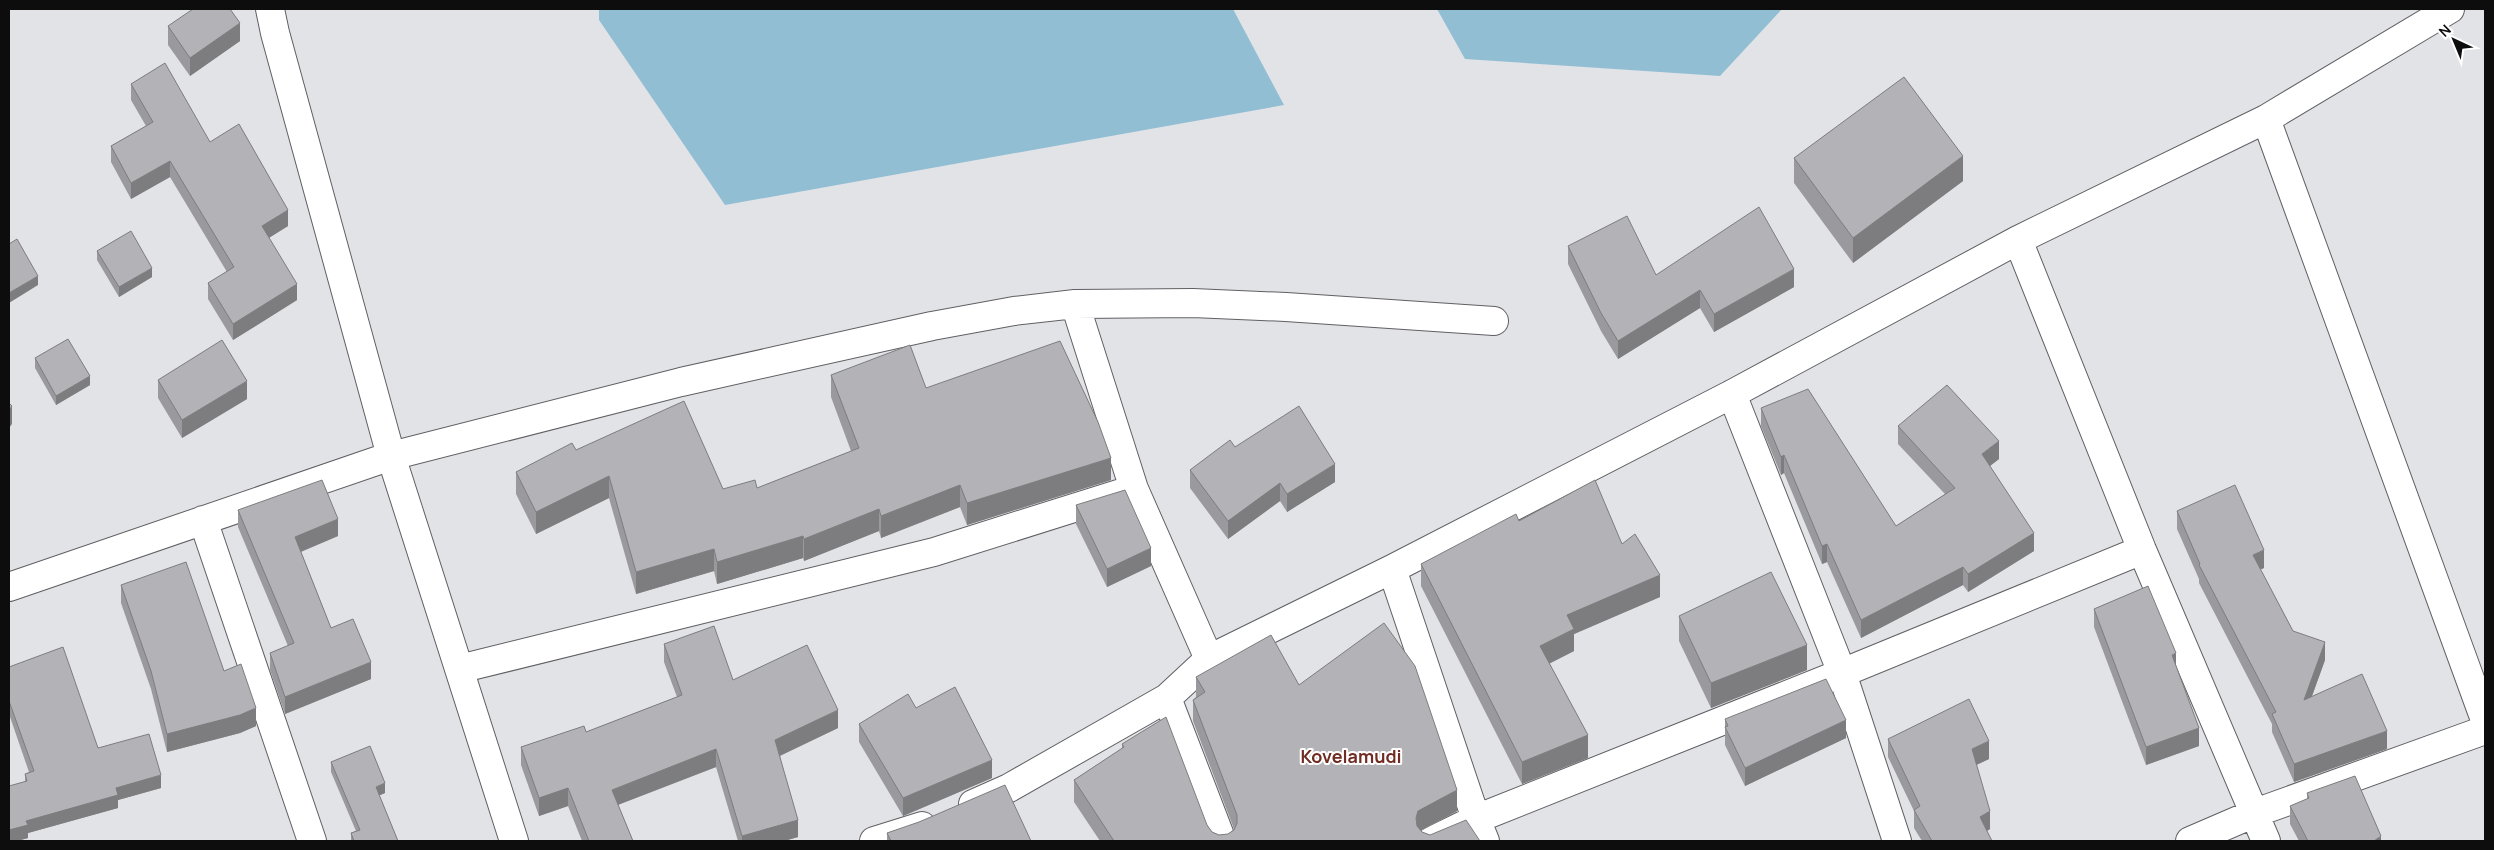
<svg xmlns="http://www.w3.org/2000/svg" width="2494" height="850" viewBox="0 0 2494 850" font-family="Manrope,sans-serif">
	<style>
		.water { fill: #92bed4 }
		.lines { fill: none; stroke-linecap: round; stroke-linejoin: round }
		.street-casing { stroke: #606064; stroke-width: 30 }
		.street { stroke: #fff; stroke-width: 28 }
		.wall { fill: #9a999d }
		.shaded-wall { fill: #7d7d7f }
		.building { fill: #b3b2b6; stroke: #7d7d7f }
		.labels { text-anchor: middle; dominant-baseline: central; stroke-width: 4; stroke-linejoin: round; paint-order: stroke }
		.quarter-label { font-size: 18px; font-weight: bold; fill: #702b22; stroke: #fff }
	</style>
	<rect width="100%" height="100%" fill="#e2e3e7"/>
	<path class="water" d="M 599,9 L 1233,9 L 1284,105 L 725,205 L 599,20 Z
		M 1437,9 L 1782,9 L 1720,76 L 1465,59 Z"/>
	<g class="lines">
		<g class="street-casing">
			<path id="street" d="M 270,9 L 275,33 L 391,456 L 514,841
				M 2266,119 L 2485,720
				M 2018,240 L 2142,550 L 2266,841
				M 1075,304 L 1134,489 L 1209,659
				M 1732,394 L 1842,673 L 1897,841
				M 203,520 L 312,841
				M 1392,569 L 1476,819 L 1485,841
				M 9,587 L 391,456 L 681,382 L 932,326 L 1014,311 L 1075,304 L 1193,303 L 1286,307 L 1494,321
				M 459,669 L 934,552 L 1134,489
				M 1167,698 L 1222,841
				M 973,804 L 1009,788 L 1167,698 L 1209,659 L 1392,569 L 1732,394 L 2018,240 L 2266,119 L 2450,9
				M 874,841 L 922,826
				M 1431,841 L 1476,819 L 1842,673 L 2142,550
				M 2190,841 L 2255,813 L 2485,730"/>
		</g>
		<use href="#street" class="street"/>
	</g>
	<path class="wall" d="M 168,26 L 240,41 L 190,76 L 168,45 Z
		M 131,84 L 210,142 L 288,226 L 269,238 L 297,300 L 233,340 L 208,299 L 208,283 L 227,272 L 170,177 L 131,199 L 111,162 L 111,146 L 146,126 L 131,100 Z
		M 1794,158 L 1963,181 L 1853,263 L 1794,183 Z
		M 1568,246 L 1656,275 L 1794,287 L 1714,332 L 1700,308 L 1618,359 L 1601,331 L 1568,264 Z
		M 97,251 L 152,277 L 119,297 L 97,260 Z
		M 35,358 L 90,385 L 56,405 L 35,368 Z
		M 831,375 L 926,388 L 1111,480 L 967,525 L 960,507 L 881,538 L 879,531 L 804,561 L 803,558 L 717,584 L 714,571 L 636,594 L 609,498 L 536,534 L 516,494 L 516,472 L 576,450 L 723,489 L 757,488 L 851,451 L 831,397 Z
		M 158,380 L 247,399 L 182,438 L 158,398 Z
		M 1761,408 L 1896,526 L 1945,494 L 1898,444 L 1898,426 L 1999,459 L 1990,466 L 2034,551 L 1968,592 L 1963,585 L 1861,638 L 1827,562 L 1822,564 L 1784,473 L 1781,475 L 1761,426 Z
		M 1235,447 L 1335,482 L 1287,512 L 1280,501 L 1228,539 L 1190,488 L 1190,470 Z
		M 1076,505 L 1151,566 L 1107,587 L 1076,524 Z
		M 238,510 L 338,536 L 301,552 L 331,628 L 371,679 L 285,714 L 270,670 L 270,653 L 288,646 L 238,527 Z
		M 2177,511 L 2264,568 L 2260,569 L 2293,631 L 2325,660 L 2312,696 L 2387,749 L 2294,782 L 2272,732 L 2272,724 L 2199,583 L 2199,579 L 2177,529 Z
		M 1519,521 L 1622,544 L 1660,597 L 1574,634 L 1574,651 L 1549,664 L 1588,758 L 1522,784 L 1421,586 L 1421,564 Z
		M 121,585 L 224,671 L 256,726 L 240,733 L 167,752 L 151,689 L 121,603 Z
		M 2094,609 L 2176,666 L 2199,746 L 2146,765 L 2094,627 Z
		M 1679,616 L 1807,670 L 1711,708 L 1679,641 Z
		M 664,644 L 733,680 L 838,728 L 780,756 L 798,837 L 784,841 L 738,841 L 716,767 L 618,805 L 633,841 L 582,841 L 568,806 L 539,816 L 521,765 L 521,747 L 586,732 L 677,697 L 664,662 Z
		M 9,667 L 98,748 L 161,788 L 118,800 L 118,808 L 28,833 L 28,838 L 17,841 L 9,841 L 25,781 L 25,774 L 29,772 L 9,714 Z
		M 1196,677 L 1299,685 L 1457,811 L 1421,831 L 1422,832 L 1430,835 L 1480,841 L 1100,841 L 1074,802 L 1074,780 L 1122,749 L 1122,744 L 1207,825 L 1212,832 L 1219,835 L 1228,834 L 1234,829 L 1193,721 L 1193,700 L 1196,697 Z
		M 916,708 L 992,778 L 903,816 L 859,742 L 859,724 Z
		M 1725,719 L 1846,738 L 1745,786 L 1725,745 Z
		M 1888,739 L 1989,759 L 1976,765 L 1990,829 L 1987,831 L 1992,841 L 1922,841 L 1914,828 L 1914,811 L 1888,757 Z
		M 331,762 L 385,793 L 379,795 L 398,841 L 351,841 L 351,833 L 356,831 L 331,772 Z
		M 2307,793 L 2381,841 L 2299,841 L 2290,824 L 2290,806 L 2307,799 Z
		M 887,833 L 1031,841 L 887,841 Z"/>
	<path class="shaded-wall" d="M 240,23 L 240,41 L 190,76 L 190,58 Z
		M 1963,156 L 1963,181 L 1853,263 L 1853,238 Z
		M 170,161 L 170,177 L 131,199 L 131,183 Z
		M 288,210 L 288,226 L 262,242 L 262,226 Z
		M 152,268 L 152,277 L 119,297 L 119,287 Z
		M 1794,269 L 1794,287 L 1714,332 L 1714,314 Z
		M 38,276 L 38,285 L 9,303 L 9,293 Z
		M 297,284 L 297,300 L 233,340 L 233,324 Z
		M 1700,290 L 1700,308 L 1618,359 L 1618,341 Z
		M 90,376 L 90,385 L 56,405 L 56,396 Z
		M 247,381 L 247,399 L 182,438 L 182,420 Z
		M 12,406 L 12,424 L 9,428 L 9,410 Z
		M 1999,441 L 1999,459 L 1982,472 L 1982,454 Z
		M 1784,455 L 1784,473 L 1781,475 L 1781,457 Z
		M 1111,458 L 1111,480 L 967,525 L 967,503 Z
		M 1335,464 L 1335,482 L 1287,512 L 1287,494 Z
		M 609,476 L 609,498 L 536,534 L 536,512 Z
		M 1280,483 L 1280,501 L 1228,539 L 1228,521 Z
		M 960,485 L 960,507 L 881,538 L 881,516 Z
		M 879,509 L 879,531 L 804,561 L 804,539 Z
		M 338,519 L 338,536 L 295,554 L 295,537 Z
		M 2034,533 L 2034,551 L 1968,592 L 1968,574 Z
		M 803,536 L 803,558 L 717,584 L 717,562 Z
		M 1827,544 L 1827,562 L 1822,564 L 1822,546 Z
		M 1151,548 L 1151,566 L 1107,587 L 1107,569 Z
		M 714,549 L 714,571 L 636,594 L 636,572 Z
		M 2264,550 L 2264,568 L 2253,573 L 2253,555 Z
		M 1963,567 L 1963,585 L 1861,638 L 1861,620 Z
		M 1660,575 L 1660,597 L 1574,634 L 1574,651 L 1540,668 L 1540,646 L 1567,615 Z
		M 2325,642 L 2325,660 L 2304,718 L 2304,700 Z
		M 1807,645 L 1807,670 L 1711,708 L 1711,683 Z
		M 2176,653 L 2176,671 L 2172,655 Z
		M 371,662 L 371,679 L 285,714 L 285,697 Z
		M 256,708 L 256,726 L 240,733 L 167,752 L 167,734 Z
		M 838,710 L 838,728 L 775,758 L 775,740 Z
		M 1846,720 L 1846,738 L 1745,786 L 1745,768 Z
		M 2199,728 L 2199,746 L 2146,765 L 2146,747 Z
		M 2387,731 L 2387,749 L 2294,782 L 2294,764 Z
		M 1588,735 L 1588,758 L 1522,784 L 1522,762 Z
		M 1989,741 L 1989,759 L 1972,767 L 1972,749 Z
		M 716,749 L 716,767 L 612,807 L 612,790 Z
		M 992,760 L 992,778 L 903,816 L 903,798 Z
		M 161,775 L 161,788 L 118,800 L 118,808 L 28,833 L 28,838 L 17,841 L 9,841 L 9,830 L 26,821 L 116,788 Z
		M 385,783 L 385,793 L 376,797 L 376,787 Z
		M 568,788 L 568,806 L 539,816 L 539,798 Z
		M 1457,790 L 1457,811 L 1418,832 L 1416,818 L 1418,811 Z
		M 1990,811 L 1990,829 L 1980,835 L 1980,817 Z
		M 798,820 L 798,837 L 784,841 L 742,841 L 742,836 Z
		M 2381,836 L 2381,841 L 2374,841 Z"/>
	<path class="building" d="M 193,9 L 230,9 L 240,23 L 190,58 L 168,26 Z
		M 165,63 L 210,142 L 239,124 L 288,210 L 262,226 L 297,284 L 233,324 L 208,283 L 234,267 L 170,161 L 131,183 L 111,146 L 153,122 L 131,84 Z
		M 1904,77 L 1963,156 L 1853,238 L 1794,158 Z
		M 1759,207 L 1794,269 L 1714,314 L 1700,290 L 1618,341 L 1601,313 L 1568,246 L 1627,216 L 1656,275 Z
		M 131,231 L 152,268 L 119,287 L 97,251 Z
		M 17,239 L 38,276 L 9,293 L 9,244 Z
		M 68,339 L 90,376 L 56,396 L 35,358 Z
		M 222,340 L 247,381 L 182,420 L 158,380 Z
		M 1060,341 L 1098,422 L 1111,458 L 967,503 L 960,485 L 881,516 L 879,509 L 804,539 L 803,536 L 717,562 L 714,549 L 636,572 L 609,476 L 536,512 L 516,472 L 572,443 L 576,450 L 684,401 L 723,489 L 755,480 L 757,488 L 859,448 L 831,375 L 910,345 L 926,388 Z
		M 1947,385 L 1999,441 L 1982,454 L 2034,533 L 1968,574 L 1963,567 L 1861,620 L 1827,544 L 1822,546 L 1784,455 L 1781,457 L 1761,408 L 1808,389 L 1896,526 L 1955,488 L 1898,426 Z
		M 9,403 L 12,406 L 9,410 Z
		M 1299,406 L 1335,464 L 1287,494 L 1280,483 L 1228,521 L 1190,470 L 1230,440 L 1235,447 Z
		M 322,480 L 338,519 L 295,537 L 331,628 L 353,619 L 371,662 L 285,697 L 270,653 L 294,643 L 238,510 Z
		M 1595,480 L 1622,544 L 1635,534 L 1660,575 L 1567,615 L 1574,629 L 1540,646 L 1588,735 L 1522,762 L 1421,564 L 1516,514 L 1519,521 Z
		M 2235,485 L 2264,550 L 2253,555 L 2293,631 L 2325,642 L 2304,700 L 2362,674 L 2387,731 L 2294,764 L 2272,714 L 2276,712 L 2199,565 L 2200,564 L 2177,511 Z
		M 1125,490 L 1151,548 L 1107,569 L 1076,505 Z
		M 186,562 L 224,671 L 241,664 L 256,708 L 240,715 L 167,734 L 151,671 L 121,585 Z
		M 1771,572 L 1807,645 L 1711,683 L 1679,616 Z
		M 2148,586 L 2176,653 L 2172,655 L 2199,728 L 2146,747 L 2094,609 Z
		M 1384,623 L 1415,666 L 1457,790 L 1418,811 L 1416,818 L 1417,826 L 1422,832 L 1430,835 L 1466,820 L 1480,841 L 1114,841 L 1074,780 L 1124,747 L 1122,744 L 1166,717 L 1207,825 L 1212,832 L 1219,835 L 1228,834 L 1234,830 L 1237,823 L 1237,815 L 1193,700 L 1205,692 L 1196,677 L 1271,635 L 1299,685 Z
		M 714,626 L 733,680 L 807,645 L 838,710 L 775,740 L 798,820 L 742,836 L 716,749 L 612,790 L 633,841 L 589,841 L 568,788 L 539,798 L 521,747 L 584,726 L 586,732 L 682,695 L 664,644 Z
		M 63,647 L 98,748 L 149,734 L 161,775 L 116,788 L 118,795 L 26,821 L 28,825 L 9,830 L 9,786 L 27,781 L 25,774 L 34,771 L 9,701 L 9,667 Z
		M 1826,679 L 1846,720 L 1745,768 L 1725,727 L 1728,726 L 1725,719 Z
		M 955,687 L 992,760 L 903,798 L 859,724 L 908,694 L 916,708 Z
		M 1969,699 L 1989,741 L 1972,749 L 1990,811 L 1980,817 L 1992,841 L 1932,841 L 1914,810 L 1920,806 L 1888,739 Z
		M 370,746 L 385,783 L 376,787 L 398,841 L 354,841 L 351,833 L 360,830 L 331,762 Z
		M 2355,776 L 2381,836 L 2374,841 L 2308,841 L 2290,806 L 2309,798 L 2307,793 Z
		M 1005,785 L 1031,841 L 891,841 L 887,833 L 919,822 Z"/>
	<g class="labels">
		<g class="quarter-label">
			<text x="1351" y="756">Kovelamudi</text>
		</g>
	</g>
	<rect width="2494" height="850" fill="none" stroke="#0d0d0e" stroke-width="20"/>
	<g transform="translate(2454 40) rotate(316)" stroke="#ffffff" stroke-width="4" paint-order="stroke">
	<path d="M0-4L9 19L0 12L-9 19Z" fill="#0d0d0e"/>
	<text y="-8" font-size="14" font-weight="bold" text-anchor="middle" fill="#0d0d0e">N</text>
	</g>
</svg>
